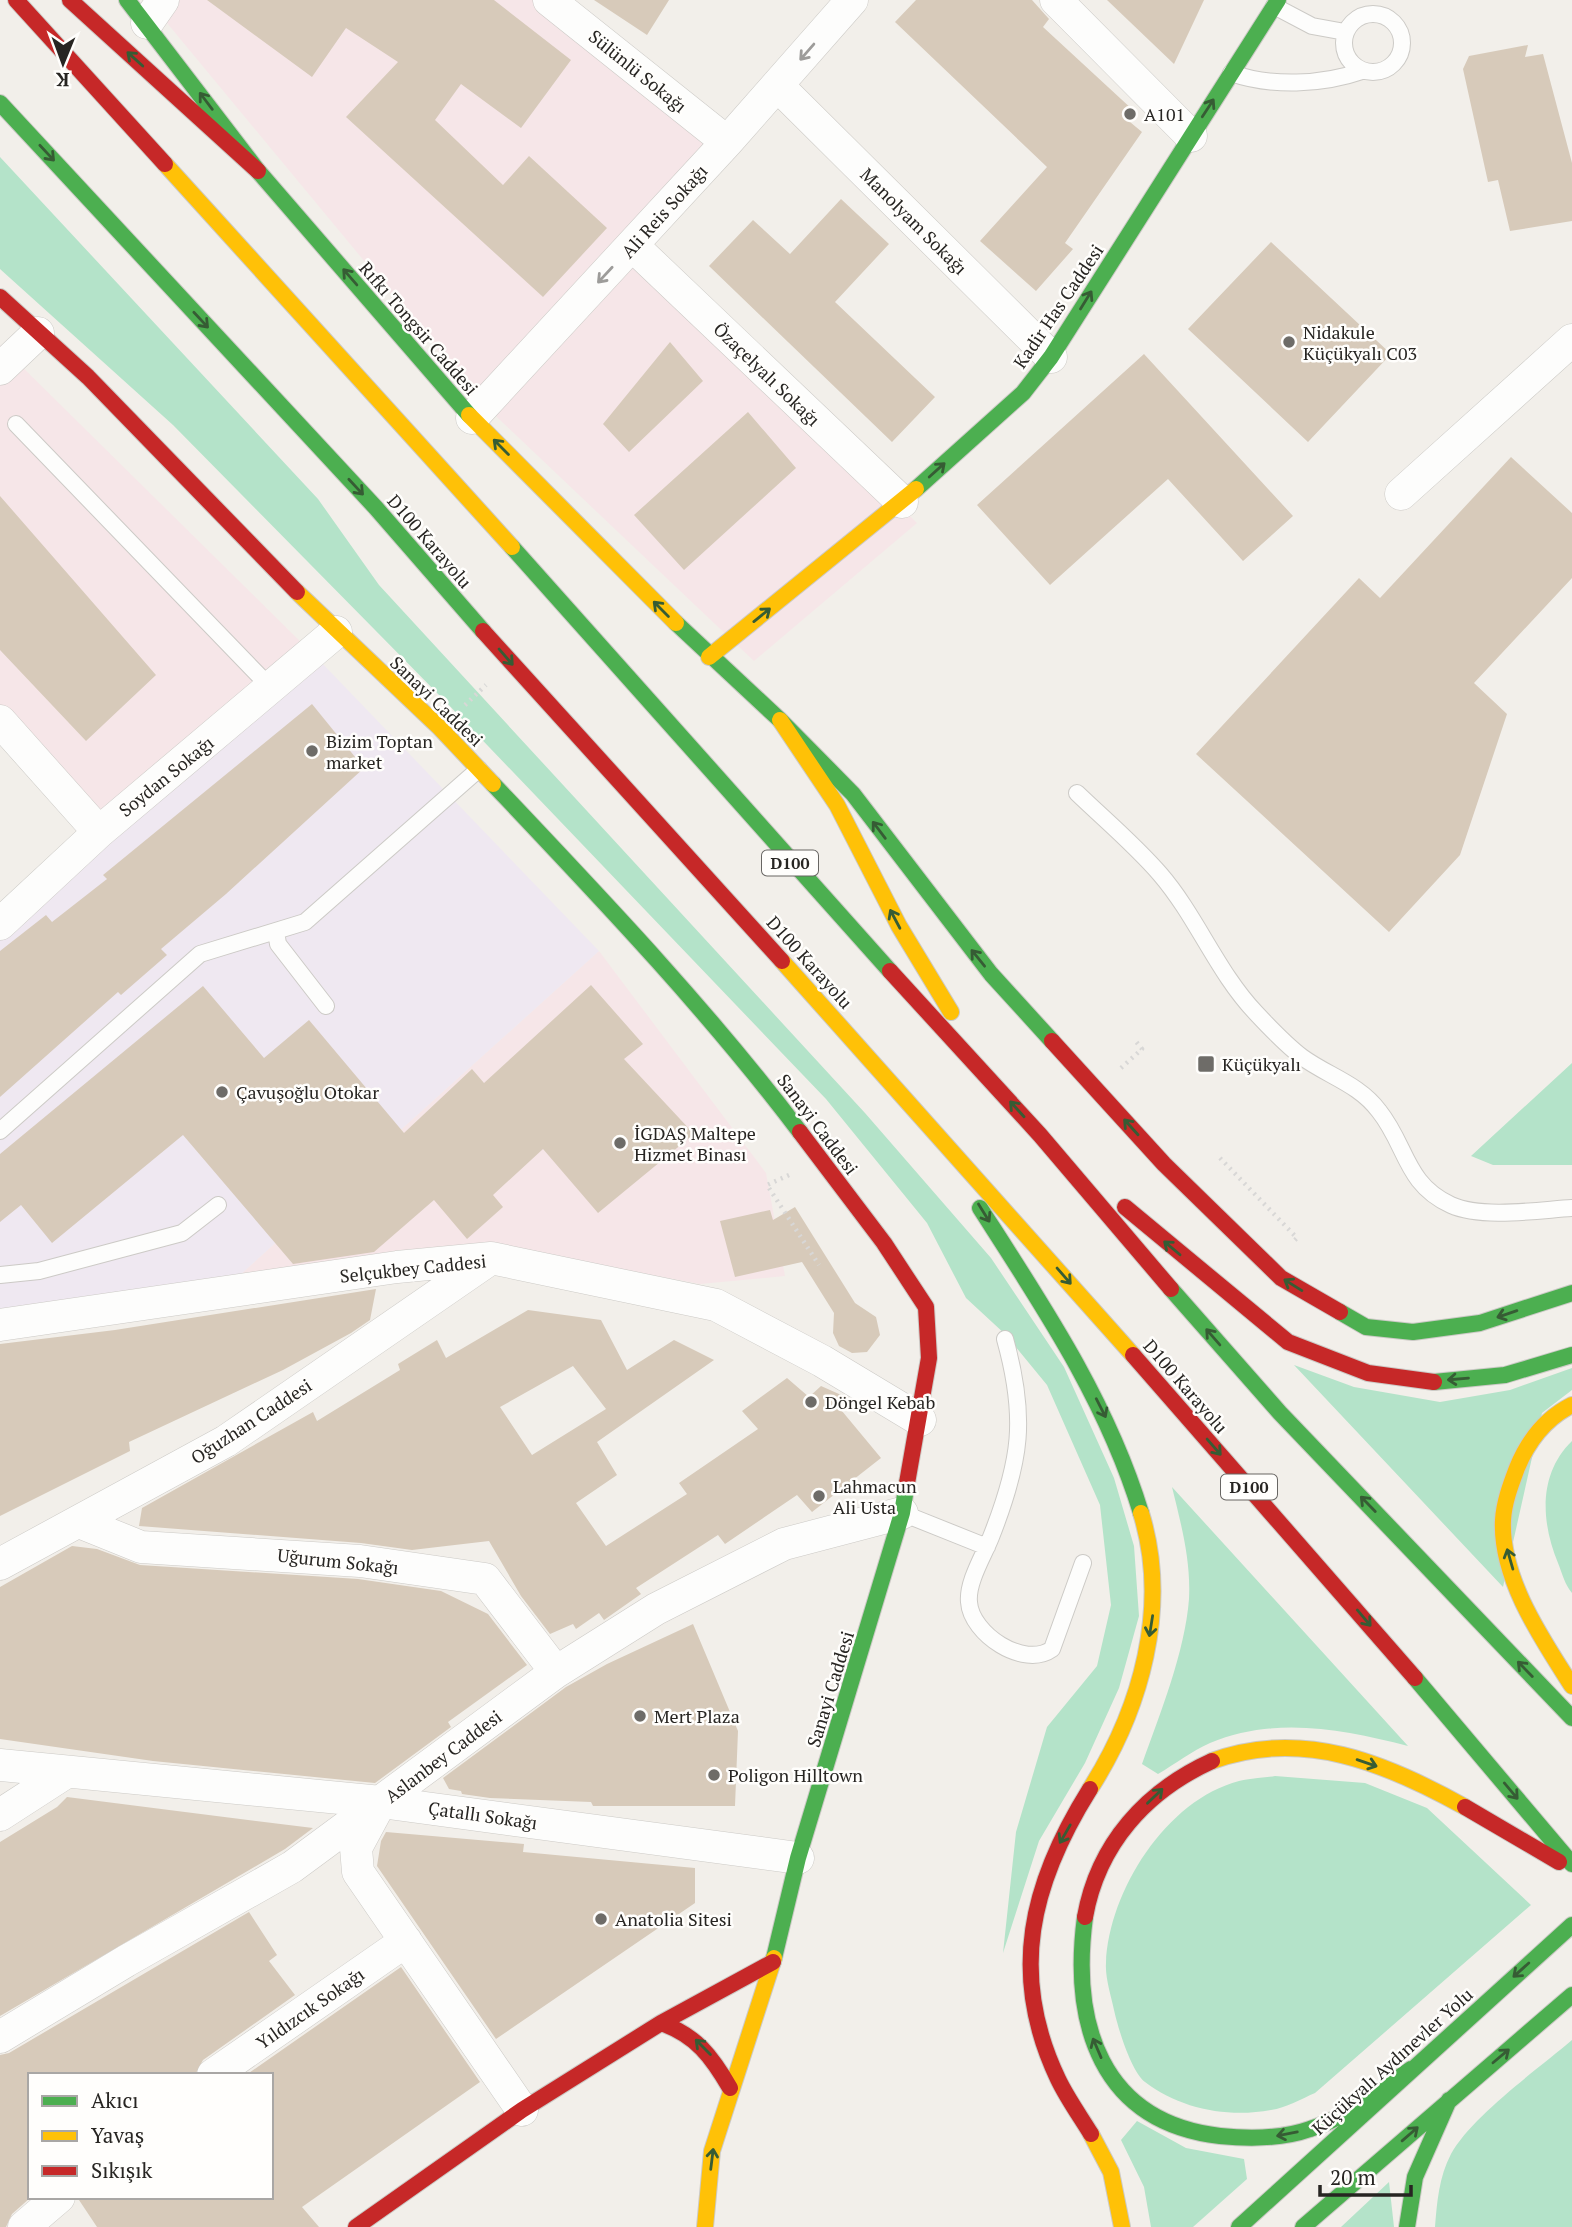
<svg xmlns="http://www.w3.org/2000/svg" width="1572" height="2227" viewBox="0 0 1572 2227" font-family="'PT Serif',serif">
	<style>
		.commercial { fill: #f6e6e8 }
		.industrial { fill: #efe8f1 }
		.green { fill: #b4e3c9 }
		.building { fill: #d7caba; fill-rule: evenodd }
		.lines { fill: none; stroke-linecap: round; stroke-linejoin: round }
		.lane-casing { stroke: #cccac6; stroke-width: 18 }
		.street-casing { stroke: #cccac6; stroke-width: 33 }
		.fast-casing { stroke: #cccac6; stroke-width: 18 }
		.slow-casing { stroke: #cccac6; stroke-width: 18 }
		.jam-casing { stroke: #cccac6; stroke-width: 18 }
		.path { stroke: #d8d7d6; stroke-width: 4.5; stroke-dasharray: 2 5; stroke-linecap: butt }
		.lane { stroke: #fdfdfc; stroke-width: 16 }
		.street { stroke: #fdfdfc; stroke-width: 32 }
		.fast { stroke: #4caf50; stroke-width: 16 }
		.slow { stroke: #ffc107; stroke-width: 16 }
		.jam { stroke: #c62828; stroke-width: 16 }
		.oneway { stroke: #9d9c9a }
		.oneway2 { stroke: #365c34 }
		.poi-dot { fill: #6e6c68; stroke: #fffefc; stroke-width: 2.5 }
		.labels { text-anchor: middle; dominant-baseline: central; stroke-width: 5; stroke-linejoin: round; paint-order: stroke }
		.shield { fill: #fffefc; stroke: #686663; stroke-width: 2 }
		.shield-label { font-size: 16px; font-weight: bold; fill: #272522 }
		.street-label { font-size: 18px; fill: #272522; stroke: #fffefc }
		.poi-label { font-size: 18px; fill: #272522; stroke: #fffefc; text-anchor: start }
	</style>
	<rect width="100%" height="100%" fill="#f2efea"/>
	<path class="commercial" d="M 148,0 L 550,0 L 720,145 L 632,239 L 917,523 L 754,661 L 481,402 Z
		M 0,345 L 319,660 L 98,847 L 0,739 Z
		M 599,951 L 766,1173 L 785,1276 L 700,1284 L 482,1243 L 240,1275 Z"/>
	<path class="industrial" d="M 319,660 L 599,951 L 240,1275 L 0,1311 L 0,940 L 98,847 Z"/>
	<path class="green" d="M 0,157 L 318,499 L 379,585 L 865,1113 L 991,1258 L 1064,1367 L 1114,1478 L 1134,1546 L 1139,1616 L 1119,1688 L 1085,1763 L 1039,1841 L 1003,1953 L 1016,1832 L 1047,1727 L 1097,1666 L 1111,1605 L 1100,1505 L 1047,1385 L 1006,1335 L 966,1298 L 927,1223 L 826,1099 L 444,700 L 173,425 L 0,269 Z
		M 1572,1063 L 1572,1165 L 1493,1165 L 1471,1156 Z
		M 1294,1365 L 1354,1387 L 1440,1402 L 1510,1390 L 1572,1368 L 1572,1390 L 1542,1413 L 1503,1587 Z
		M 1572,1441 L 1572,1593 C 1565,1585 1562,1573 1558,1563 C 1541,1522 1538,1474 1572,1441 Z
		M 1172,1487 L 1408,1746 C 1342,1729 1275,1716 1210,1743 C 1192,1751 1175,1764 1158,1774 L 1142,1764 C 1160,1714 1185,1652 1189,1599 C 1191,1560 1181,1524 1172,1487 Z
		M 1275,1776 L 1365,1783 L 1427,1808 L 1531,1905 L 1315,2093 C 1301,2099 1286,2108 1271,2110 C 1228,2118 1180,2109 1145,2082 C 1131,2071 1118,2028 1114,2010 C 1111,1995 1105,1978 1106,1963 C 1109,1891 1166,1800 1239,1781 C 1250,1778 1264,1778 1275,1776 Z
		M 1572,2040 L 1572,2227 L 1435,2227 C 1437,2202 1439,2177 1451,2154 C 1472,2116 1538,2069 1572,2040 Z
		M 1137,2121 L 1186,2148 L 1244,2159 L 1247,2179 L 1193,2227 L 1151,2227 L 1144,2187 L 1121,2140 Z
		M 1389,2182 L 1394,2227 L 1341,2227 Z"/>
	<path class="building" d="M 207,0 L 494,0 L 571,60 L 521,128 L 461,84 L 435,120 L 503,185 L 529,156 L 607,228 L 543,297 L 346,117 L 398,62 L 346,28 L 312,77 Z
		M 594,0 L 669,0 L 647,35 Z
		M 916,0 L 1032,0 L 1049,19 L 1043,27 L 1134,111 L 1130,122 L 1142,132 L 1065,243 L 1073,249 L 1036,291 L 980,241 L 1047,167 L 895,22 Z
		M 1107,0 L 1204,0 L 1174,64 Z
		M 1528,45 L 1525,57 L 1543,54 L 1572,163 L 1572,221 L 1510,231 L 1498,180 L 1488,182 L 1463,69 L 1469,56 Z
		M 841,199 L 889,244 L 835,302 L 935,397 L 892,442 L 709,266 L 753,220 L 790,254 Z
		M 1271,242 L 1391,354 L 1308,442 L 1188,329 Z
		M 670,342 L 703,381 L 629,452 L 603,424 Z
		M 1144,354 L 1293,516 L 1243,561 L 1168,479 L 1050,585 L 977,505 Z
		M 748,412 L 796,468 L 684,570 L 634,515 Z
		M 1511,457 L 1572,513 L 1572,578 L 1474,683 L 1507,714 L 1460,855 L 1389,932 L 1196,754 L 1359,578 L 1380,598 Z
		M 0,496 L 156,675 L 86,741 L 0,650 Z
		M 312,704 L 364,768 L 226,894 L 161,949 L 167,955 L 121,995 L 118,992 L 0,1097 L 0,951 L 46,915 L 52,922 L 107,879 L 103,875 Z
		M 591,985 L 643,1044 L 624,1059 L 694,1134 L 598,1213 L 543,1149 L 493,1195 L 503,1207 L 467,1239 L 434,1200 L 374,1252 L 293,1264 L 183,1135 L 52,1243 L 21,1205 L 0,1222 L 0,1154 L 203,986 L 264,1058 L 309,1020 L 404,1133 L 472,1069 L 484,1083 Z
		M 795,1207 L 855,1303 L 876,1317 L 880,1335 L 867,1352 L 852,1353 L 839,1346 L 833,1333 L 834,1313 L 802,1262 L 735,1277 L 720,1221 L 770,1210 L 773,1220 Z
		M 376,1289 L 370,1320 L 351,1333 L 283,1370 L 129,1442 L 130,1451 L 0,1516 L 0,1344 L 115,1330 Z
		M 528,1310 L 601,1320 L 627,1370 L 674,1340 L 714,1360 L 597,1442 L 617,1475 L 576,1503 L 606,1546 L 687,1494 L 679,1483 L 758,1429 L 742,1411 L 787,1378 L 809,1397 L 821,1386 L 848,1398 L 837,1405 L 881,1458 L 812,1512 L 797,1495 L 725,1544 L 718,1535 L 636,1588 L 641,1594 L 604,1620 L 599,1613 L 576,1629 L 573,1624 L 550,1634 L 521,1596 L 489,1541 L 412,1550 L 361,1543 L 139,1526 L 142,1508 L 313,1412 L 317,1421 L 400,1370 L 398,1364 L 437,1340 L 446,1358 ZM 573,1366 L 606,1409 L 532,1455 L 500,1407 Z
		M 72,1546 L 97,1549 L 140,1565 L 358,1579 L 441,1591 L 488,1614 L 527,1665 L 448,1722 L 451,1727 L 375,1783 L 153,1761 L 0,1739 L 0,1587 Z
		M 693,1624 L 738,1731 L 735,1806 L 593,1806 L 591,1802 L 490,1798 L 462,1794 L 461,1791 L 449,1789 L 443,1778 L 566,1687 L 607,1664 Z
		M 67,1797 L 177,1811 L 313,1828 L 285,1849 L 0,2016 L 0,1842 L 57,1807 Z
		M 386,1832 L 524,1844 L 523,1852 L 695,1868 L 695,1903 L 496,2039 L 377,1866 L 381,1841 Z
		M 249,1912 L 277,1955 L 269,1961 L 295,1995 L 203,2060 L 195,2075 L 30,2075 L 30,2198 L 12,2214 L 6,2227 L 0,2227 L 0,2055 L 9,2053 Z
		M 401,1967 L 480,2082 L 302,2207 L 319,2227 L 97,2227 L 77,2197 L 271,2197 L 271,2075 L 246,2075 Z"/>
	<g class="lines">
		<g class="lane-casing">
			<path id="lane" d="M 1274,6 L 1312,26 L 1345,32
				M1344 43a29 29 0 1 1 58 0a29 29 0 1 1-58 0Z
				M 1231,73 C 1271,87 1322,85 1362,71
				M 16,424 L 271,688
				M 1077,793 C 1104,819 1135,845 1160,874 C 1197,917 1217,972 1256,1013 C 1270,1028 1285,1044 1302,1057 C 1328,1076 1359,1084 1379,1111 C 1407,1146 1405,1184 1451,1205 C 1482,1219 1539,1210 1572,1208
				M 276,931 L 278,944 L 326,1006
				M 0,1131 L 200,954 L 305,922 L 479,769
				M 0,1275 L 39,1271 L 182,1233 L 218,1205
				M 1005,1339 C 1027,1418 1021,1461 991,1537 C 984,1555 967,1582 969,1602 C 971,1634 1024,1669 1052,1649 L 1083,1563
				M 902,1513 L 987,1547"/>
		</g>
		<g class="street-casing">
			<path id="street" d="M 549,0 L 727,142
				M 1056,0 L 1191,136
				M 147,23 L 163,0
				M 777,85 L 1051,357
				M 633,246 L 902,502
				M 0,369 L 38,333
				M 472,418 L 727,142 L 852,0
				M 1401,494 L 1572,340
				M 0,721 L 99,832
				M 0,924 L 99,832 L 336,632
				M 0,1325 L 397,1267 L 491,1258 L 716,1305 L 822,1361 L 920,1420
				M 79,1522 L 141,1547 L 360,1561 L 485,1579 L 556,1672
				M 0,1564 L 226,1441 L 490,1259
				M 0,1765 L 381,1802 L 798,1858
				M 377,1809 L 356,1848 L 358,1872 L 522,2110
				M 0,1815 L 65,1773
				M 0,2037 L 126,1961 L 292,1867 L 556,1672 L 656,1609 L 784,1544 L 902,1513
				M 213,2075 L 406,1941
				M 24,2227 L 59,2197"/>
		</g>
		<g class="fast-casing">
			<path id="fast" d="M 127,0 L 258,171 L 469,415
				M 0,103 L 376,508 L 483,631
				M 916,489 L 1023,393 L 1051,357 L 1278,0
				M 512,547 L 890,971
				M 676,623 L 780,720 L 853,794 L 991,974 L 1052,1041
				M 493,784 C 599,896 707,1009 800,1132
				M 980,1208 C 1043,1306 1107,1401 1141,1513
				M 1171,1289 L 1280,1413 L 1572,1718
				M 1340,1312 L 1366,1327 L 1413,1332 L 1480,1323 L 1572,1293
				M 1434,1382 L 1505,1375 L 1572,1355
				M 1415,1678 L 1572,1864
				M 1085,1917 C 1071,2023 1100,2122 1220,2136 C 1250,2139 1282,2139 1310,2129 C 1348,2117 1379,2091 1411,2069
				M 774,1958 L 798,1858 L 902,1513 L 907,1483
				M 1239,2227 L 1572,1925
				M 1303,2227 L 1572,1995
				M 1407,2227 L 1415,2177 L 1449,2100"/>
		</g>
		<g class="slow-casing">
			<path id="slow" d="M 165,164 L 512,547
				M 469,415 L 676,623
				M 297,592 L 440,728 L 493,784
				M 709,657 L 916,489
				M 780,720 L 837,805 L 899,926 L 951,1012
				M 782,961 L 1133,1355
				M 1572,1405 C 1546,1418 1528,1441 1517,1468 C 1511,1484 1504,1502 1503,1520 C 1500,1578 1542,1639 1572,1686
				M 1212,1761 C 1302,1728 1386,1763 1465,1807
				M 1090,1789 C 1141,1709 1170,1607 1141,1513
				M 1091,2134 L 1111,2172 L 1122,2227
				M 705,2227 L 712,2151 L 774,1958"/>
		</g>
		<g class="jam-casing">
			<path id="jam" d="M 16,0 L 165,164
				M 70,0 L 258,171
				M 0,297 L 88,377 L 297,592
				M 483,631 L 782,961
				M 890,971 L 1040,1135 L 1171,1289
				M 1052,1041 L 1164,1164 L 1281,1278 L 1340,1312
				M 800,1132 L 884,1243 L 926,1307 L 929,1358 L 907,1483
				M 1125,1207 L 1288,1342 L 1368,1373 L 1434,1382
				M 1133,1355 L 1415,1678
				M 1090,1789 C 1031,1883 1008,1974 1058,2079 C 1067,2098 1080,2116 1091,2134
				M 1465,1807 L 1559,1862
				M 1085,1917 C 1098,1844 1146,1791 1212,1761
				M 661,2023 C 696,2035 712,2057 730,2088
				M 356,2227 L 522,2110 L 661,2023 L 773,1962"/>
		</g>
		<path class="path" d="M 465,705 L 486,685
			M 1121,1068 L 1142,1049 L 1134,1039
			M 1220,1158 L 1297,1238 L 1292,1243
			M 789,1175 L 767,1185 L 819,1265"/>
		<use href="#lane" class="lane"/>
		<use href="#street" class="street"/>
		<use href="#fast" class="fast"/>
		<use href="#slow" class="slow"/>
		<use href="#jam" class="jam"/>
	</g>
	<defs><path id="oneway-shaft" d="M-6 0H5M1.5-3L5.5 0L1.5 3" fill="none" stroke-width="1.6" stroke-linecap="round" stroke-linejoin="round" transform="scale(1.75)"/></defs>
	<g class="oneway">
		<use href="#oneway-shaft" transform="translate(807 52) rotate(131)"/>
		<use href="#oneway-shaft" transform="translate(605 275) rotate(133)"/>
	</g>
	<g class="oneway2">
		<use href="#oneway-shaft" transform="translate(135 59) rotate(-138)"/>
		<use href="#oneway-shaft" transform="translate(206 101) rotate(-127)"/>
		<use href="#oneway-shaft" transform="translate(1208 108) rotate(-57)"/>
		<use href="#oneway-shaft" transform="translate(47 153) rotate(47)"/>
		<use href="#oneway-shaft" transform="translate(350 277) rotate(-131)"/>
		<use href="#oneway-shaft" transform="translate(1086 300) rotate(-58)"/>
		<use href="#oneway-shaft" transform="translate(201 320) rotate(47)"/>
		<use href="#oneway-shaft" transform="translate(501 447) rotate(-135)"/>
		<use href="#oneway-shaft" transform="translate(937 470) rotate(-42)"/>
		<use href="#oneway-shaft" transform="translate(356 487) rotate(47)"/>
		<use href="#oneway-shaft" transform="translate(661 609) rotate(-135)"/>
		<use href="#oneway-shaft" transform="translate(762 615) rotate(-39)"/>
		<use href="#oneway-shaft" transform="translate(506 657) rotate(49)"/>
		<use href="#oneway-shaft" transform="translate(879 830) rotate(-127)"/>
		<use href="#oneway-shaft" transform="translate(895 919) rotate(-118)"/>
		<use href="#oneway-shaft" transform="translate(978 958) rotate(-129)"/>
		<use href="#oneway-shaft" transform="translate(1017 1109) rotate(-132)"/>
		<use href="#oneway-shaft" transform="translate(1131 1127) rotate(-132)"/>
		<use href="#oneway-shaft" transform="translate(984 1213) rotate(58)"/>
		<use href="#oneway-shaft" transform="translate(1172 1248) rotate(-140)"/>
		<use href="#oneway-shaft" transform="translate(1064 1276) rotate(49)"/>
		<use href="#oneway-shaft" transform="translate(1293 1285) rotate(-148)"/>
		<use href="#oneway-shaft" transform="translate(1507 1314) rotate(161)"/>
		<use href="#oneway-shaft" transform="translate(1213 1337) rotate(-131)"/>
		<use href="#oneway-shaft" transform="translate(1458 1379) rotate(175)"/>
		<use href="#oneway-shaft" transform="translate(1101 1408) rotate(63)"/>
		<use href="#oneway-shaft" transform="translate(1214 1447) rotate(49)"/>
		<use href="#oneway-shaft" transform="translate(1368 1504) rotate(-134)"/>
		<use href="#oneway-shaft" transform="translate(1510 1559) rotate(-106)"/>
		<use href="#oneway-shaft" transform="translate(1364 1618) rotate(50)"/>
		<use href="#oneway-shaft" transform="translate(1151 1626) rotate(99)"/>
		<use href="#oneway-shaft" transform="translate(1525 1669) rotate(-134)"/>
		<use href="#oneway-shaft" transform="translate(1367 1763) rotate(19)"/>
		<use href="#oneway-shaft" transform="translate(1511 1791) rotate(50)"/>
		<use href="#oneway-shaft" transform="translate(1155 1796) rotate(-44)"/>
		<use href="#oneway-shaft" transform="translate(1065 1834) rotate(120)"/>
		<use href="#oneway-shaft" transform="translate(1521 1970) rotate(138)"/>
		<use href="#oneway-shaft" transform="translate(703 2047) rotate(-135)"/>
		<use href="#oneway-shaft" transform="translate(1097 2048) rotate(-113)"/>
		<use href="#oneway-shaft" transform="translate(1501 2056) rotate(-40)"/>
		<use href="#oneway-shaft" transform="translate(1287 2134) rotate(169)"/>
		<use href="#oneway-shaft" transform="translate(1410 2134) rotate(-41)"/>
		<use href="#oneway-shaft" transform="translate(712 2159) rotate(-83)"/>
	</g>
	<g class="poi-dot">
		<circle cx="1130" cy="114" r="7"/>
		<circle cx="1289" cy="342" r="7"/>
		<circle cx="312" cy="751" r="7"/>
		<rect x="1197" y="1055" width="18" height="18" rx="3.5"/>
		<circle cx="222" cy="1092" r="7"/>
		<circle cx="620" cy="1143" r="7"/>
		<circle cx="811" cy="1402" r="7"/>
		<circle cx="819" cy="1496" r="7"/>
		<circle cx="640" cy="1716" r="7"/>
		<circle cx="714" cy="1775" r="7"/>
		<circle cx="601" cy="1919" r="7"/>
	</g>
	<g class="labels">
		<g class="shield">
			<rect x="762" y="850.5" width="56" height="25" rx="5"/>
			<rect x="1221" y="1474.5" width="56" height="25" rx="5"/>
		</g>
		<g class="shield-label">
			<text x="790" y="863">D100</text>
			<text x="1249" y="1487">D100</text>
		</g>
		<g class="street-label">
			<text transform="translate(638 71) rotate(39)">Sülünlü Sokağı</text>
			<text transform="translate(664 211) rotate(-48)">Ali Reis Sokağı</text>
			<text transform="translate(914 221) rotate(45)">Manolyam Sokağı</text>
			<text transform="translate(1058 306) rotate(-56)">Kadir Has Caddesi</text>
			<text transform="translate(419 328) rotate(49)">Rıfkı Tongsir Caddesi</text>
			<text transform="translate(767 374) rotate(44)">Özaçelyalı Sokağı</text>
			<text transform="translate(430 541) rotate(49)">D100 Karayolu</text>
			<text transform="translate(437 701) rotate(44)">Sanayi Caddesi</text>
			<text transform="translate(166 776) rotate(-39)">Soydan Sokağı</text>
			<text transform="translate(810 962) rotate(48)">D100 Karayolu</text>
			<text transform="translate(818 1124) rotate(53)">Sanayi Caddesi</text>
			<text transform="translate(413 1268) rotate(-6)">Selçukbey Caddesi</text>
			<text transform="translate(1186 1386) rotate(49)">D100 Karayolu</text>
			<text transform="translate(251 1421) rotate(-33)">Oğuzhan Caddesi</text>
			<text transform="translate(338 1561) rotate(6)">Uğurum Sokağı</text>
			<text transform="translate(830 1689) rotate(-73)">Sanayi Caddesi</text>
			<text transform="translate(443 1756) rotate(-37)">Aslanbey Caddesi</text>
			<text transform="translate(483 1815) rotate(8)">Çatallı Sokağı</text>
			<text transform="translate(310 2008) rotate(-35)">Yıldızcık Sokağı</text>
			<text transform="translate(1392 2061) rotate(-42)">Küçükyalı Aydınevler Yolu</text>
		</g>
		<g class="poi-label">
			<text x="1144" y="114">A101</text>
			<text x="1303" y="332">Nidakule<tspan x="1303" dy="21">Küçükyalı C03</tspan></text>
			<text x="326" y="741">Bizim Toptan<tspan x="326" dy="21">market</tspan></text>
			<text x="1222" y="1064">Küçükyalı</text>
			<text x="236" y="1092">Çavuşoğlu Otokar</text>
			<text x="634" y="1133">İGDAŞ Maltepe<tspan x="634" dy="21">Hizmet Binası</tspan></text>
			<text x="825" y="1402">Döngel Kebab</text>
			<text x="833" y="1486">Lahmacun<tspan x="833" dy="21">Ali Usta</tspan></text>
			<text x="654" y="1716">Mert Plaza</text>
			<text x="728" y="1775">Poligon Hilltown</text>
			<text x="615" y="1919">Anatolia Sitesi</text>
		</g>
	</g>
	<rect x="28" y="2073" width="245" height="126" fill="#fffefc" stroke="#a9a7a5" stroke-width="2"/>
	<rect x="42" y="2096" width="35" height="10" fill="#4caf50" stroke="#a9a7a5" stroke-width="2"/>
	<text x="91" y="2108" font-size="21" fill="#272522">Akıcı</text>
	<rect x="42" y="2131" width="35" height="10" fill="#ffc107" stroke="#a9a7a5" stroke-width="2"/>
	<text x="91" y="2143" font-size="21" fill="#272522">Yavaş</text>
	<rect x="42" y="2166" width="35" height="10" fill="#c62828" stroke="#a9a7a5" stroke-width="2"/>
	<text x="91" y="2178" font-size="21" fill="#272522">Sıkışık</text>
	<g transform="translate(63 63) rotate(181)" stroke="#fffefc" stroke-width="5" paint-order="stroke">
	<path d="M0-5L12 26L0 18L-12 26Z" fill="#272522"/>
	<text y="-10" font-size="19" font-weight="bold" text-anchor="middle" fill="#272522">K</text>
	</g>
	<path d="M1320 2185v10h91v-10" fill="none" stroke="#272522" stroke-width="3.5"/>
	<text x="1330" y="2185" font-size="21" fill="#272522" stroke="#fffefc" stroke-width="5" paint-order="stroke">20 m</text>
</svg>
